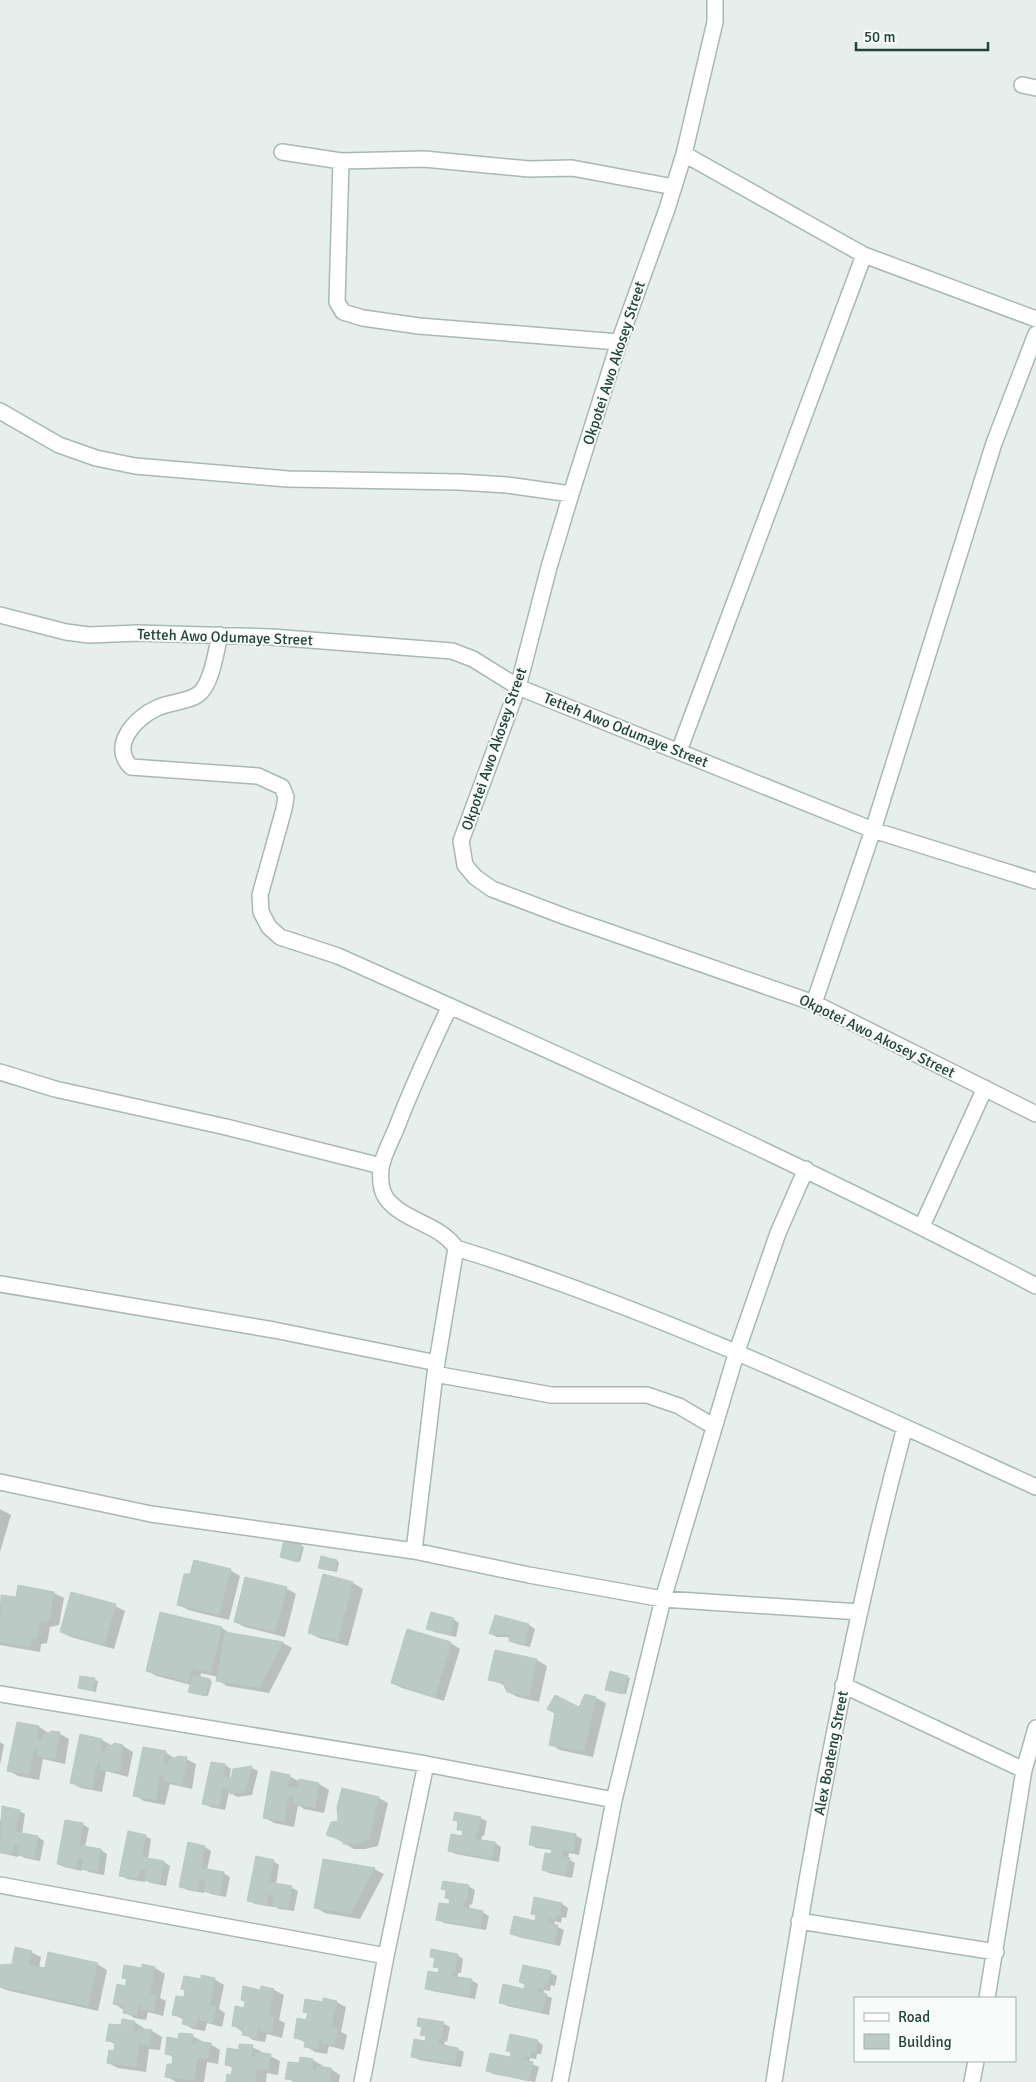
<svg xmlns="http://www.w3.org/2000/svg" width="1036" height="2082" viewBox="0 0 1036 2082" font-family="Signika,sans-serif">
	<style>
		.shadow { fill: #0003 }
		.building { fill: #bbcac4; stroke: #b8c9c2 }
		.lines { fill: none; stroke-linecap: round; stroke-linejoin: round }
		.street-casing { stroke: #a8b8b2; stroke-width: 18 }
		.street { stroke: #fff; stroke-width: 15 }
		.labels { text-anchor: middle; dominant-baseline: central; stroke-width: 4; stroke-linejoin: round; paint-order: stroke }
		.street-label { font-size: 15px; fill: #24423a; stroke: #f7fbf9 }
	</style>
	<rect width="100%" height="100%" fill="#e6efeb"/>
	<path class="shadow" d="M 0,1509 L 11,1515 L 0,1552 Z
		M 301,1546 L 304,1547 L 300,1562 L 281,1557 Z
		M 337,1561 L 339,1562 L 337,1572 L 322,1569 Z
		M 230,1570 L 240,1576 L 229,1620 L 188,1610 L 178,1604 Z
		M 324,1576 L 353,1583 L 363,1589 L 348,1646 L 319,1638 L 310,1633 Z
		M 286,1588 L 296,1594 L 285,1637 L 245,1627 L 235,1622 Z
		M 54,1593 L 64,1598 L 59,1625 L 50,1627 L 47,1643 L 41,1644 L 40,1652 L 0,1645 L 0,1602 Z
		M 115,1606 L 125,1611 L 114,1649 L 71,1637 L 61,1632 Z
		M 161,1613 L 222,1628 L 231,1634 L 283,1643 L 292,1648 L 269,1693 L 227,1686 L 218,1680 L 218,1677 L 201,1673 L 200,1678 L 212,1681 L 208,1696 L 192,1692 L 191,1685 L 157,1676 L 147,1671 Z
		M 496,1616 L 529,1625 L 535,1629 L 530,1647 L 517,1644 L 510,1640 L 510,1637 L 497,1637 L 491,1634 Z
		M 453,1619 L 459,1623 L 456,1637 L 434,1632 L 428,1628 Z
		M 451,1643 L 460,1649 L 444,1701 L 402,1688 L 392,1683 Z
		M 496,1652 L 537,1660 L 547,1666 L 539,1702 L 518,1697 L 508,1692 L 506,1686 L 490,1679 Z
		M 81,1677 L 98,1681 L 96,1692 L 80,1688 Z
		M 627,1677 L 630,1678 L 626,1694 L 609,1690 Z
		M 586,1696 L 596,1698 L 606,1703 L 593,1757 L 560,1750 L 550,1744 L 579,1709 Z
		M 18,1723 L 39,1727 L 50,1734 L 52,1732 L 60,1734 L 69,1739 L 65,1764 L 43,1759 L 39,1780 L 18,1776 L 8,1770 Z
		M 81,1736 L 102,1740 L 113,1746 L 115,1745 L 123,1746 L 133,1752 L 128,1777 L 106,1771 L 102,1792 L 81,1788 L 71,1783 Z
		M 0,1742 L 4,1745 L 0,1765 Z
		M 165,1752 L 176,1759 L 186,1759 L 196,1764 L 192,1789 L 170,1784 L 165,1805 L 144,1801 L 135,1795 Z
		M 212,1763 L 225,1765 L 231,1769 L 229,1779 L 232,1779 L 234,1770 L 252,1768 L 258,1771 L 252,1795 L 237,1797 L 229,1792 L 225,1810 L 210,1807 L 204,1803 Z
		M 289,1776 L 300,1782 L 319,1784 L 329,1790 L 324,1813 L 304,1809 L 298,1805 L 294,1827 L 274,1823 L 264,1817 Z
		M 379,1798 L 388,1803 L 378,1846 L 365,1849 L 354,1849 L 328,1834 L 339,1823 Z
		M 3,1808 L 19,1811 L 25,1814 L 22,1834 L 38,1837 L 44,1841 L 40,1861 L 25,1858 L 19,1855 L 18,1857 L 0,1853 L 0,1822 Z
		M 480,1818 L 487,1821 L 484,1836 L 482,1836 L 481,1841 L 495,1843 L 501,1847 L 499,1862 L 456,1854 L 449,1851 L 463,1837 L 464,1832 L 458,1829 L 459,1822 L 455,1820 Z
		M 82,1824 L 89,1828 L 85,1847 L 101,1850 L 107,1854 L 104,1875 L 89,1872 L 82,1868 L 82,1871 L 64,1867 L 58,1864 Z
		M 575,1835 L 582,1839 L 579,1855 L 569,1853 L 568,1859 L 575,1863 L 572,1878 L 549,1873 L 543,1870 L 553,1850 L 536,1848 L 530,1844 Z
		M 145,1836 L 151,1839 L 148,1859 L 164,1862 L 170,1866 L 166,1886 L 151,1883 L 145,1880 L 145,1882 L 127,1879 L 121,1875 Z
		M 205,1847 L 211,1851 L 207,1870 L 223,1873 L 230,1877 L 226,1897 L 211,1894 L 205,1891 L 204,1893 L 187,1890 L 180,1886 Z
		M 273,1861 L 279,1865 L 276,1884 L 292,1888 L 298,1891 L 294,1911 L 279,1909 L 273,1905 L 273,1907 L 255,1904 L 249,1900 Z
		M 374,1869 L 384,1874 L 360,1919 L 325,1913 L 315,1907 Z
		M 468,1886 L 475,1890 L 472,1905 L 470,1904 L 469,1910 L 482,1912 L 489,1916 L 486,1930 L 444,1923 L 437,1919 L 450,1906 L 451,1901 L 446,1898 L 447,1891 L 443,1888 Z
		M 535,1898 L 562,1904 L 568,1908 L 566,1918 L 562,1917 L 561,1923 L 555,1921 L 554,1925 L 564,1930 L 560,1946 L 518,1937 L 512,1933 L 536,1922 L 537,1916 L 532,1913 Z
		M 31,1952 L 41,1957 L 39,1968 L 97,1964 L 107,1970 L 98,2011 L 6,1990 L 0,1987 L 0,1966 L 13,1965 Z
		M 457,1955 L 463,1959 L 461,1973 L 458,1973 L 458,1978 L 471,1980 L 478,1984 L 475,1999 L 432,1991 L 426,1988 L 439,1974 L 440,1969 L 435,1966 L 436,1959 L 432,1957 Z
		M 143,1966 L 155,1968 L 165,1974 L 160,1998 L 166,2001 L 163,2016 L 148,2012 L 146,2020 L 134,2018 L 114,2003 L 126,1987 L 128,1980 L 123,1977 L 143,1969 Z
		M 551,1973 L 557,1976 L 555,1986 L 551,1985 L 550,1991 L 544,1990 L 543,1994 L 552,1998 L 549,2015 L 507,2006 L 501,2002 L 525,1991 L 526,1985 L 521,1982 Z
		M 214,1979 L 224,1985 L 219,2009 L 225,2013 L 222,2027 L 207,2023 L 205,2031 L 193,2029 L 184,2024 L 184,2020 L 173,2014 L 201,1981 Z
		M 262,1988 L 274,1990 L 284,1995 L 279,2020 L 285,2023 L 282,2038 L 267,2034 L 265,2042 L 253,2040 L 233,2025 Z
		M 336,2002 L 346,2007 L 341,2032 L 347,2035 L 344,2050 L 329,2046 L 327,2054 L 315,2052 L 306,2046 L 306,2043 L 295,2037 L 307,2021 L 309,2014 L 304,2011 L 324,2003 Z
		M 134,2022 L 144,2028 L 144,2030 L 152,2031 L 162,2037 L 160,2050 L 149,2049 L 146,2072 L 118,2068 L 108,2063 L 115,2052 L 116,2045 L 108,2040 L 122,2027 Z
		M 444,2024 L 450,2027 L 447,2042 L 445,2041 L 444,2047 L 458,2049 L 464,2052 L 461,2067 L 419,2060 L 413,2056 L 425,2043 L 427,2037 L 422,2034 L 423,2028 L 418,2025 Z
		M 192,2036 L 202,2041 L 202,2043 L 210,2044 L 220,2050 L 218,2064 L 207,2062 L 204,2082 L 176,2082 L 166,2076 L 173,2066 L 174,2058 L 166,2053 L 179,2040 Z
		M 537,2041 L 543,2045 L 541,2054 L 537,2054 L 536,2059 L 530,2058 L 529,2063 L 539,2067 L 535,2082 L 493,2074 L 487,2070 L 511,2059 L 512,2053 L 507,2050 Z
		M 252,2047 L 262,2052 L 262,2054 L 270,2056 L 280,2061 L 278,2075 L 267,2073 L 266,2082 L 227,2082 L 232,2077 L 234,2069 L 226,2064 Z
		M 301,2058 L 313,2060 L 323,2066 L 322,2068 L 331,2069 L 340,2075 L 339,2082 L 294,2082 L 287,2078 L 300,2065 Z"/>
	<path class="building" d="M 284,1540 L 302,1544 L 297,1562 L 280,1557 Z
		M 321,1556 L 337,1560 L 335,1571 L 318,1568 Z
		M 194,1560 L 231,1569 L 219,1615 L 177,1605 L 184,1574 L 190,1574 Z
		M 323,1574 L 353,1582 L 338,1641 L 308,1633 Z
		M 245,1577 L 287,1587 L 275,1632 L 234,1622 Z
		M 18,1585 L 54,1592 L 49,1620 L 40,1622 L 37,1638 L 32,1639 L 30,1647 L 0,1642 L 1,1595 L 16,1597 Z
		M 71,1592 L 116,1604 L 104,1645 L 60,1632 Z
		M 160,1612 L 222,1627 L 211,1673 L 192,1668 L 188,1682 L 146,1671 Z
		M 431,1612 L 454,1618 L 450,1635 L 426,1629 Z
		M 495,1615 L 529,1624 L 524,1645 L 509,1641 L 509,1634 L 489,1634 Z
		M 407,1629 L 451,1642 L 435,1697 L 391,1683 Z
		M 225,1632 L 283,1642 L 259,1688 L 216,1681 Z
		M 495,1650 L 537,1659 L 529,1697 L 507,1692 L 503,1683 L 488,1680 Z
		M 610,1671 L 628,1676 L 623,1694 L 605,1690 Z
		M 193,1675 L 210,1679 L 206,1696 L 188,1692 Z
		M 80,1676 L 95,1678 L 93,1691 L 78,1688 Z
		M 585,1694 L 596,1697 L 584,1752 L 549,1745 L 555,1713 L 547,1709 L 555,1695 L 579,1707 Z
		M 17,1722 L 39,1726 L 37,1740 L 40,1740 L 45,1733 L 49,1733 L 51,1731 L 60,1732 L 55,1760 L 36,1756 L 38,1750 L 34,1751 L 29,1775 L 7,1771 Z
		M 80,1734 L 102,1739 L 100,1752 L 103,1752 L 108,1745 L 112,1746 L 114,1743 L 123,1745 L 119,1772 L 99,1769 L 101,1762 L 97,1764 L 92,1788 L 70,1783 Z
		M 143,1747 L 166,1751 L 163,1764 L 167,1765 L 171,1758 L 175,1758 L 178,1756 L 187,1757 L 182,1785 L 163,1781 L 164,1775 L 160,1776 L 156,1800 L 133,1796 Z
		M 211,1762 L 225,1764 L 223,1776 L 231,1778 L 233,1769 L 252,1766 L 245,1792 L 230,1794 L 229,1789 L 223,1788 L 219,1807 L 202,1804 Z
		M 271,1771 L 290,1775 L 287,1787 L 297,1788 L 299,1779 L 319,1783 L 315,1808 L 293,1804 L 294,1797 L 289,1796 L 284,1822 L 263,1818 Z
		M 342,1788 L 379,1797 L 369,1840 L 354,1844 L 343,1844 L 344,1841 L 326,1835 L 331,1822 L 338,1821 L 337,1807 Z
		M 2,1806 L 20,1810 L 15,1832 L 38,1836 L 34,1858 L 18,1855 L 20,1845 L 14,1844 L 12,1854 L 0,1852 Z
		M 455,1812 L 481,1817 L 478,1833 L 476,1833 L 475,1839 L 495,1842 L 492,1859 L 448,1851 L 451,1834 L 462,1836 L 463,1830 L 457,1830 L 458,1821 L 453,1820 Z
		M 65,1820 L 83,1823 L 79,1845 L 101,1849 L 97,1872 L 81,1869 L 83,1858 L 78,1858 L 76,1868 L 57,1864 Z
		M 532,1826 L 576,1834 L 573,1852 L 563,1850 L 562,1856 L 570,1858 L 566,1875 L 542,1870 L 545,1853 L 551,1854 L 552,1848 L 529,1845 Z
		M 128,1831 L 146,1835 L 142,1857 L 164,1861 L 160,1883 L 144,1880 L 146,1870 L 140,1869 L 138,1879 L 119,1876 Z
		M 188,1842 L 205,1846 L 201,1868 L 224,1872 L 220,1895 L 203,1891 L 206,1881 L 200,1880 L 198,1891 L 179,1887 Z
		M 256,1856 L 274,1860 L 269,1882 L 292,1886 L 288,1909 L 272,1906 L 274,1896 L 268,1894 L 267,1905 L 247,1901 Z
		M 323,1859 L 375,1868 L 350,1914 L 314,1908 Z
		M 443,1881 L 469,1885 L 466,1902 L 463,1902 L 463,1907 L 483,1911 L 480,1928 L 436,1920 L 439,1903 L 449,1904 L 450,1899 L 445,1898 L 446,1890 L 441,1889 Z
		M 534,1897 L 562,1903 L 560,1915 L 556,1914 L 555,1920 L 549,1918 L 548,1923 L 558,1925 L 554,1944 L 510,1934 L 514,1916 L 535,1921 L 536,1915 L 531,1914 Z
		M 15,1947 L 32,1951 L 29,1965 L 45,1968 L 48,1952 L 98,1963 L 88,2006 L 0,1987 L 0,1965 L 12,1964 Z
		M 431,1949 L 458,1954 L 455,1971 L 452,1970 L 451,1976 L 472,1979 L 469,1996 L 425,1989 L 428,1971 L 438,1973 L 439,1968 L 433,1967 L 435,1958 L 430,1957 Z
		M 142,1964 L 155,1967 L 150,1994 L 157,1995 L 153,2011 L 140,2009 L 141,2004 L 139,2004 L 137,2016 L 123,2013 L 124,2006 L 113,2004 L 117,1984 L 125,1986 L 127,1979 L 122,1978 L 124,1965 L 142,1968 Z
		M 523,1965 L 551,1971 L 548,1983 L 545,1983 L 543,1989 L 538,1987 L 537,1991 L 547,1994 L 542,2012 L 499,2003 L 503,1984 L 524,1989 L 525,1984 L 519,1982 Z
		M 201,1975 L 215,1978 L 210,2005 L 216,2006 L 212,2023 L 199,2020 L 200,2016 L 198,2015 L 196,2027 L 182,2024 L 184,2017 L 172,2015 L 176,1996 L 184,1997 L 185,1990 L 181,1989 L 184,1976 L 201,1979 Z
		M 243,1986 L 260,1990 L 261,1986 L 274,1989 L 269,2015 L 275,2016 L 272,2033 L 259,2031 L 260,2026 L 258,2026 L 256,2038 L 242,2035 L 243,2028 L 232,2026 L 235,2006 L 244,2008 L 245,2001 L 241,2000 Z
		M 323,1998 L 337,2001 L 331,2027 L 338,2029 L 334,2045 L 321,2043 L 322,2039 L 320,2038 L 318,2049 L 304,2047 L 306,2040 L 294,2038 L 297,2018 L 306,2020 L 308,2013 L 303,2012 L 305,1999 L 323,2002 Z
		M 418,2018 L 444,2022 L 441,2039 L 439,2039 L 438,2044 L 458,2048 L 455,2064 L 411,2057 L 414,2039 L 425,2041 L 426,2036 L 420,2035 L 422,2027 L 417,2026 Z
		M 122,2019 L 135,2021 L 133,2031 L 137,2032 L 138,2028 L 152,2030 L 150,2046 L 139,2044 L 136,2067 L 107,2063 L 109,2050 L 114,2051 L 115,2042 L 106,2041 L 109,2024 L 121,2025 Z
		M 179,2033 L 193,2034 L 191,2045 L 195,2045 L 196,2041 L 211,2043 L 208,2059 L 197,2057 L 194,2081 L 165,2077 L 167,2064 L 172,2064 L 173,2055 L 165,2054 L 167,2037 L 178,2039 Z
		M 510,2034 L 538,2040 L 535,2052 L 531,2051 L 530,2057 L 524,2056 L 523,2060 L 533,2062 L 529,2081 L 486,2071 L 490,2053 L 510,2057 L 511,2052 L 506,2051 Z
		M 239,2044 L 253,2045 L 251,2056 L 255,2056 L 256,2052 L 271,2054 L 268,2070 L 257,2069 L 255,2082 L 226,2082 L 227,2074 L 231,2075 L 233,2066 L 225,2065 L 227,2048 L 239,2050 Z
		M 300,2057 L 313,2059 L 312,2069 L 316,2070 L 317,2066 L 331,2068 L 329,2082 L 293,2082 L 294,2080 L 285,2079 L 288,2062 L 299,2063 Z"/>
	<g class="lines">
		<g class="street-casing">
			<path id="street" d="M 715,0 L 715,22 L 684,154 L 667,209 L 619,342 L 571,494 L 549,567 L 518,687 L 461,841 L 465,865 L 475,877 L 492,889 L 566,917 L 814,1003 L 1036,1114
				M 1022,85 L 1036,88
				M 282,152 L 341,161 L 424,159 L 529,169 L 572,168 L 674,187
				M 684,154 L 864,255 L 1036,319
				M 341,161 L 337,302 L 343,312 L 363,318 L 419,326 L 619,342
				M 0,411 L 59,445 L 96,458 L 135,466 L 288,479 L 459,482 L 507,485 L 571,494
				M 0,615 L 66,632 L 89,635 L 138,633 L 271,637 L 452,651 L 473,659 L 518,687 L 873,830 L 1036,881
				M 220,635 C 216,651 212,682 200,693 C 190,702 169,702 157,708 C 136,717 109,746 131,767 L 258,776 L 282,787 L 286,797 L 284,809 L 260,895 L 261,912 L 269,927 L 280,937 L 338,956 C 573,1061 808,1166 1036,1286
				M 679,751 L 864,255
				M 814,1003 L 873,830 L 994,443 L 1036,334
				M 450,1006 C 431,1046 412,1087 396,1129 C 391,1141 383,1155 381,1168 C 380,1178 380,1189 386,1198 C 404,1222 439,1223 456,1248
				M 0,1072 L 55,1089 L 226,1127 L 381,1166
				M 922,1226 L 985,1088
				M 0,1284 L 274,1330 L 437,1363
				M 435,1374 L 551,1395 L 647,1395 L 679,1406 L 713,1426
				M 0,1482 L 151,1514 L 414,1551 L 529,1575 L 663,1599 L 860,1612
				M 414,1551 L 435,1374 L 456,1248 C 656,1310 846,1400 1036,1487
				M 843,1685 L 1024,1770
				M 0,1694 L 426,1764 L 614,1800
				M 0,1885 L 386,1956
				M 799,1921 L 996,1952
				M 987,1998 L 1024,1770 L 1036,1728
				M 362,2082 L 386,1956 L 426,1764
				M 560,2082 L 614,1800 L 663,1599 L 737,1351 L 778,1233 L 806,1169
				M 774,2082 C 808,1862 847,1642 905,1427
				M 972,2082 L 976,2061"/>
		</g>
		<use href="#street" class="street"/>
	</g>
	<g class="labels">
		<g class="street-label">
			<text transform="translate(614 363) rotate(-72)">Okpotei Awo Akosey Street</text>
			<text transform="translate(225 637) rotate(2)">Tetteh Awo Odumaye Street</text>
			<text transform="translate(626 730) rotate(22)">Tetteh Awo Odumaye Street</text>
			<text transform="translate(494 749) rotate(-71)">Okpotei Awo Akosey Street</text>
			<text transform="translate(877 1036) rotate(26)">Okpotei Awo Akosey Street</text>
			<text transform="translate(831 1753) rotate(-79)">Alex Boateng Street</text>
		</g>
	</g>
	<rect x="854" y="1997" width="162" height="65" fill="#f7fbf9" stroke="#a3b1ad"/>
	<rect x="864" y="2013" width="25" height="8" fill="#ffffff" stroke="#a3b1ad"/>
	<text x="898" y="2022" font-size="15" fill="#24423a">Road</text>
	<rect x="864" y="2034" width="25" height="15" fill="#bbcac4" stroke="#a3b1ad"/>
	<text x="898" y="2047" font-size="15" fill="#24423a">Building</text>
	<path d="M856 42v8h132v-8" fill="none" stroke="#24423a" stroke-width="2.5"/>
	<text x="864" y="42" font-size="15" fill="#24423a" stroke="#f7fbf9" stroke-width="4" paint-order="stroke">50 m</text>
</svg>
